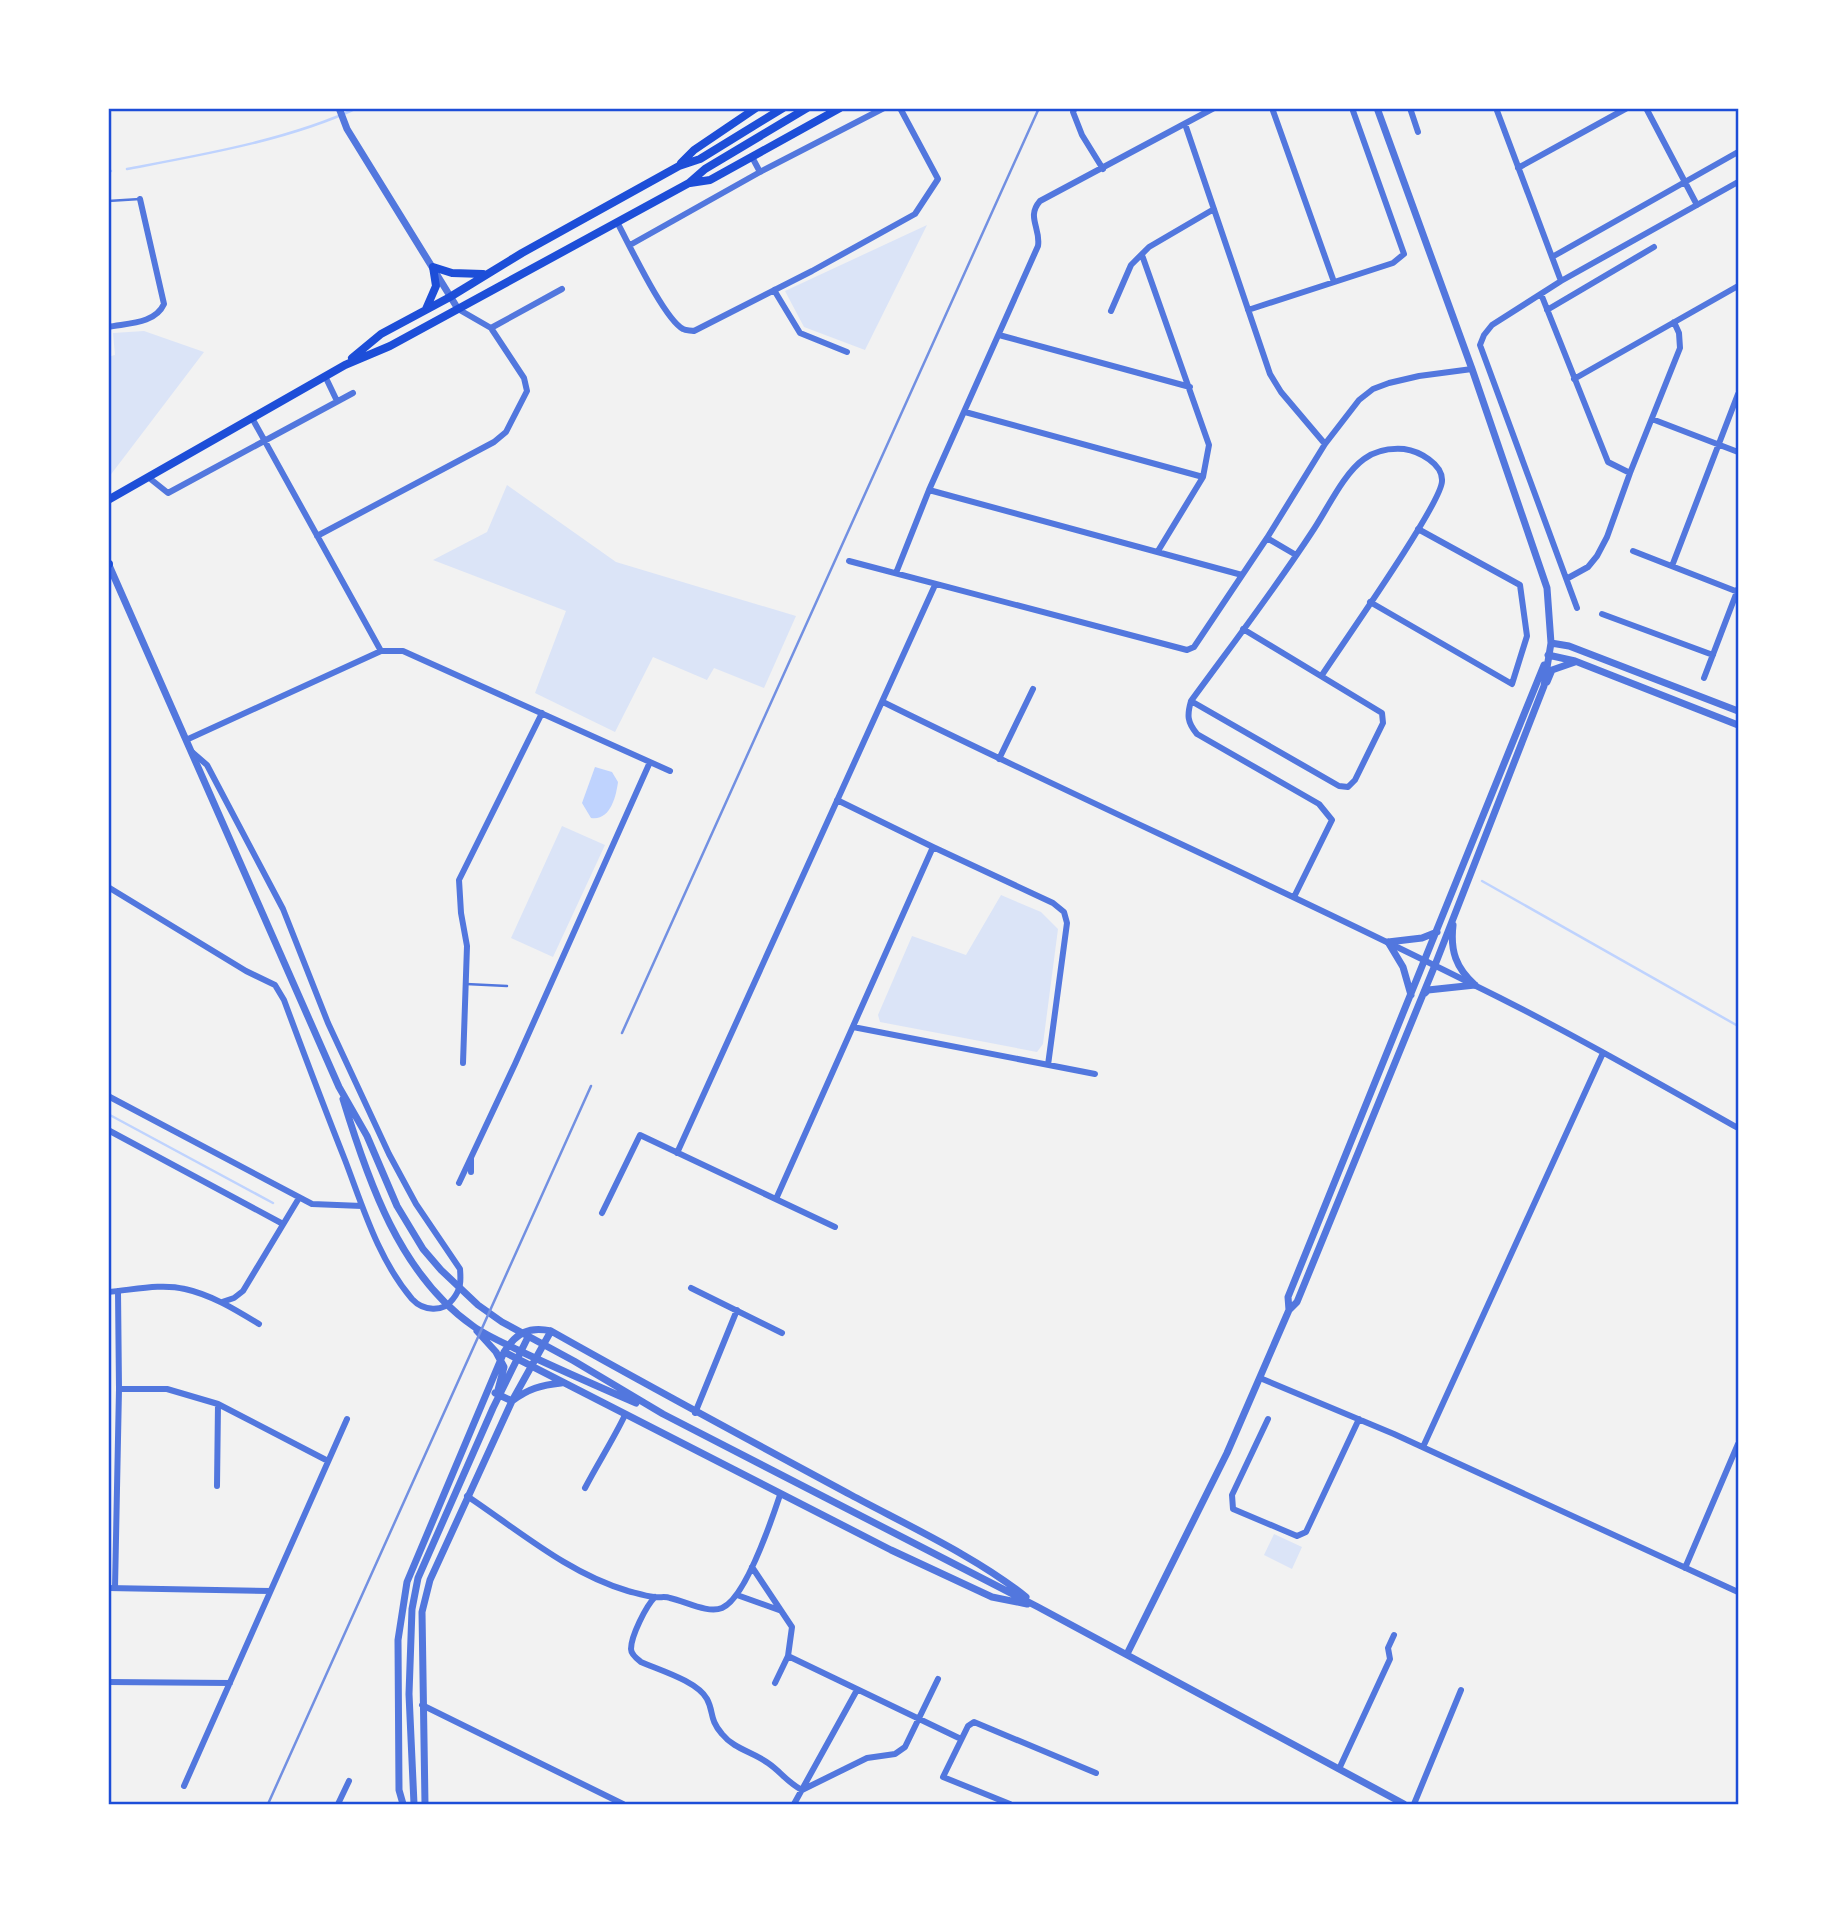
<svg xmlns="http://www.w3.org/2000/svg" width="1847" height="1913" viewBox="0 0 1847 1913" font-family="Figtree,sans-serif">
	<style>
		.green { fill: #dbe4f7 }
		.water { fill: #bfd3fe }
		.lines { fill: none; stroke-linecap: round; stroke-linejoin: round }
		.stream { stroke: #bfd3fe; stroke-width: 2.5 }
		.service { stroke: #5277de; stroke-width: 2.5 }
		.minor { stroke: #5277de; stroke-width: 6 }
		.tertiary { stroke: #5277de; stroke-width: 7 }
		.secondary { stroke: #1d4ed8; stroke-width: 8 }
		.rail { stroke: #7290e2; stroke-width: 2.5 }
		.neatline { fill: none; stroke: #1d4ed8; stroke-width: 2.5 }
	</style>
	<rect width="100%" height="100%" fill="#f2f2f2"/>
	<path class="green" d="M 927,225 L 865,350 L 804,327 L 785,291 Z
		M 144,331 L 204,352 L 109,477 L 108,357 L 115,355 L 113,333 Z
		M 507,485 L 616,562 L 796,616 L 764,688 L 714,668 L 707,680 L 653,657 L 615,732 L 535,693 L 566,611 L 433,560 L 487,532 Z
		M 562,826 L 605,845 L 553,957 L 511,938 Z
		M 1001,895 L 1041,912 L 1058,929 L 1043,1044 L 1037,1052 L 880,1022 L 878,1015 L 912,936 L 966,955 Z
		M 1274,1534 L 1302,1547 L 1292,1569 L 1264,1555 Z"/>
	<path class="water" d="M 595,767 L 612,772 L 618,782 C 616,797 610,821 591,818 L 582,803 Z"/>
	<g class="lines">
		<path class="stream" d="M 127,169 C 201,155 289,140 357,108
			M 108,171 L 111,171
			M 1482,881 L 1738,1026
			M 108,1114 L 273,1203"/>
		<path class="service" d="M 108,201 L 140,199
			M 466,984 L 507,986"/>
		<path class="minor" d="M 1075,108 L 1073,112 L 1082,135 L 1103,169
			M 1272,108 L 1334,282
			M 1410,108 L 1418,132
			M 1496,108 L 1561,281
			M 1646,108 L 1697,205
			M 1185,124 L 1270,374 L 1281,392 L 1325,444
			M 752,157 L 760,172
			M 1518,168 L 1627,108
			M 617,222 C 629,244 664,319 683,329 C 686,331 690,330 694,331 L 812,271 L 915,214 L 938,179 L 900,108
			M 630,245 L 760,172 L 884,108
			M 1142,255 L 1209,445 L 1203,477 L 1158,551
			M 1552,257 L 1738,152
			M 774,290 L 800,333 L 847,352
			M 1541,294 L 1608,462 L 1630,473
			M 458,309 L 491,328 L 562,289
			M 1248,310 L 1393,263 L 1404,254 L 1352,108
			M 1547,310 L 1654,247
			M 1111,311 L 1131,265 L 1149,247 L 1214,209
			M 108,327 C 128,323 155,324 164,304 L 140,199
			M 999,335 L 1190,387
			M 325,376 L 337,401
			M 1574,379 L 1738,286
			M 965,412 L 1203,477
			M 252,418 L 381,651
			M 1652,419 L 1738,452
			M 148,477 L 168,493 L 353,393
			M 929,490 L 1242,575
			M 317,536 L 494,442 L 506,432 L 527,391 L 524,378 L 491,328
			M 1267,538 L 1296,555
			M 1633,551 L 1738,592
			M 849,561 L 1187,650 L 1194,647 L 1267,538 L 1325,444 L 1359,400 L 1373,389 L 1389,383 L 1419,376 L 1472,369
			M 1672,566 L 1738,394
			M 896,573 L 929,490 L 1038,246 C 1041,228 1026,217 1040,201 L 1214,108
			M 1568,578 L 1588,567 L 1597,556 L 1607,537 L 1630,473 L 1680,348 L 1679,333 L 1674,322
			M 1370,602 L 1512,684 L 1527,636 L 1520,585 L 1418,529
			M 1577,608 L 1480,345 L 1484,335 L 1492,325 L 1561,281 L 1738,182
			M 1602,614 L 1713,655
			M 1704,678 L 1738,589
			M 1191,701 L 1339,786 L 1348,787 L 1355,780 L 1383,723 L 1382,713 L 1243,629
			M 883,702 C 1079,799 1279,887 1474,985 C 1564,1029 1651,1079 1738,1128
			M 186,740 L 381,651 L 403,651 L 670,771
			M 999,759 L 1033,689
			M 837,800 L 933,847 L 1053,903 L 1064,912 L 1067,923 L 1048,1065
			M 108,887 L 246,971 L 275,985 L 284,1000 C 304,1054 324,1107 345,1160 C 363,1207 378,1259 412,1299 C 423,1311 443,1313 453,1299 C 461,1289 461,1281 460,1269 L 416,1204 L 389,1154 L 328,1023 L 283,909 L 207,765 L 192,752
			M 1294,897 L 1332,820 L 1319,804 L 1197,734 C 1187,722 1187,715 1191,701 C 1232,645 1274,590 1312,532 C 1327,510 1343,474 1364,459 C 1376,450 1390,448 1404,449 C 1419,451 1443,464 1442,481 C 1442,503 1341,646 1322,675
			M 853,1027 L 1095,1074
			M 463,1063 L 467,946 L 461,913 L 459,880 L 542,713
			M 108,1096 L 312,1204 L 362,1206
			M 108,1130 L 283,1224
			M 677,1153 L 935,585
			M 471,1158 L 471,1172
			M 459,1183 L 515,1064 L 650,762
			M 776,1199 L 933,847
			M 602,1213 L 640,1135 L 835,1227
			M 691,1288 L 782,1333
			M 108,1292 C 133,1290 161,1283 185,1289 C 212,1295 236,1310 259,1324
			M 222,1302 L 234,1298 L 243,1291 L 299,1198
			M 1260,1378 L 1394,1434 L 1738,1592
			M 119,1389 L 167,1389 L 218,1404 L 328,1461
			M 695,1413 L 737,1310
			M 1268,1419 L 1232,1495 L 1233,1509 L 1297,1536 L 1306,1532 L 1359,1419
			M 1423,1447 L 1603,1053
			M 217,1486 L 218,1404
			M 585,1488 C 598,1463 613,1440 625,1415
			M 467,1496 C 518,1530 569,1574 628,1591 C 636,1593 646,1596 654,1597 C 660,1598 665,1596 670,1598 C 685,1601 708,1614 722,1608 C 746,1598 772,1519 780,1495
			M 752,1567 L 792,1627 L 788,1656 L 775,1683
			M 1685,1568 L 1738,1444
			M 108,1588 L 270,1591
			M 115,1588 L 119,1389 L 118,1291
			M 737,1595 L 779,1610
			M 655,1597 C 646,1606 631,1636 631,1649 C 631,1654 637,1659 641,1662 C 659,1670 697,1681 707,1699 C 714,1712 709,1719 722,1734 C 734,1749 753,1752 768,1763 C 780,1771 788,1783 802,1790 L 867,1758 L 895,1754 L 905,1747 L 938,1679
			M 788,1656 L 961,1739
			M 108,1682 L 230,1683
			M 422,1705 L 623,1804
			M 1339,1769 L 1390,1659 L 1388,1648 L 1394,1635
			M 184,1786 L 347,1419
			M 338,1804 L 349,1781
			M 794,1804 L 857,1690
			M 1010,1804 L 943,1777 L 968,1726 L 974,1722 L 1096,1773
			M 1414,1804 L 1461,1690"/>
		<path class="tertiary" d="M 339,108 L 347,129 L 458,309
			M 108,563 L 339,1087 L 367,1136 L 397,1206 L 423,1249 L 441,1270 L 478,1305 L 502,1322 L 574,1361 L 663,1414 L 1038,1607 L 1404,1804
			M 1551,643 L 1569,646 L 1738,711
			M 1548,655 L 1575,661 L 1738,725
			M 1547,682 L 1552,670 L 1575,662
			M 1453,925 C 1450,951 1456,968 1475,985
			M 1388,942 L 1403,967 L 1411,995
			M 1388,942 L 1422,938 L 1437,932
			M 1425,993 L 1428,990 L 1475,985
			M 343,1099 C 368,1181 400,1275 473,1326 C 487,1336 504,1343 520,1351 C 558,1369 597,1386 636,1403
			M 1289,1310 L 1288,1297 L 1544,665
			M 477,1331 L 496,1352 L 504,1367 L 498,1390
			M 504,1352 L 891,1550 L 992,1597 L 1027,1604
			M 495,1393 L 512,1401 C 528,1389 541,1385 561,1383
			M 1127,1654 L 1227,1453 L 1289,1310 L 1297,1302 L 1435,965 L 1544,686 L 1551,643 L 1547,588 L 1472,369 L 1377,108
			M 403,1804 L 399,1790 L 398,1640 L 407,1582 L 504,1352 C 516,1333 529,1326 551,1331 C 650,1387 751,1441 851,1495 C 907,1525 978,1558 1026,1597
			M 414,1804 L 409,1694 L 412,1609 L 418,1578 L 493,1408 L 528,1337
			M 425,1804 L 422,1612 L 430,1580 L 512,1401 L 551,1331"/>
		<path class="secondary" d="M 681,163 L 694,150 L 756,108
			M 690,183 L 710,180 L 840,108
			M 426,309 L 436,286 L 433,267 L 452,273 L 483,274
			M 352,358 L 381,334 L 450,297 L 522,253 L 679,166 L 700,159 L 783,108
			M 108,500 L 345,365 L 390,346 L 689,183 L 705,169 L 807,108
			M 108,564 L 109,564"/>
		<path class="rail" d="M 622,1033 L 1039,108
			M 268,1804 L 591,1086"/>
	</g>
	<rect width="1847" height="1913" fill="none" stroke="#ffffff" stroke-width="220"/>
	<rect x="110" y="110" width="1627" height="1693" class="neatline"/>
</svg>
